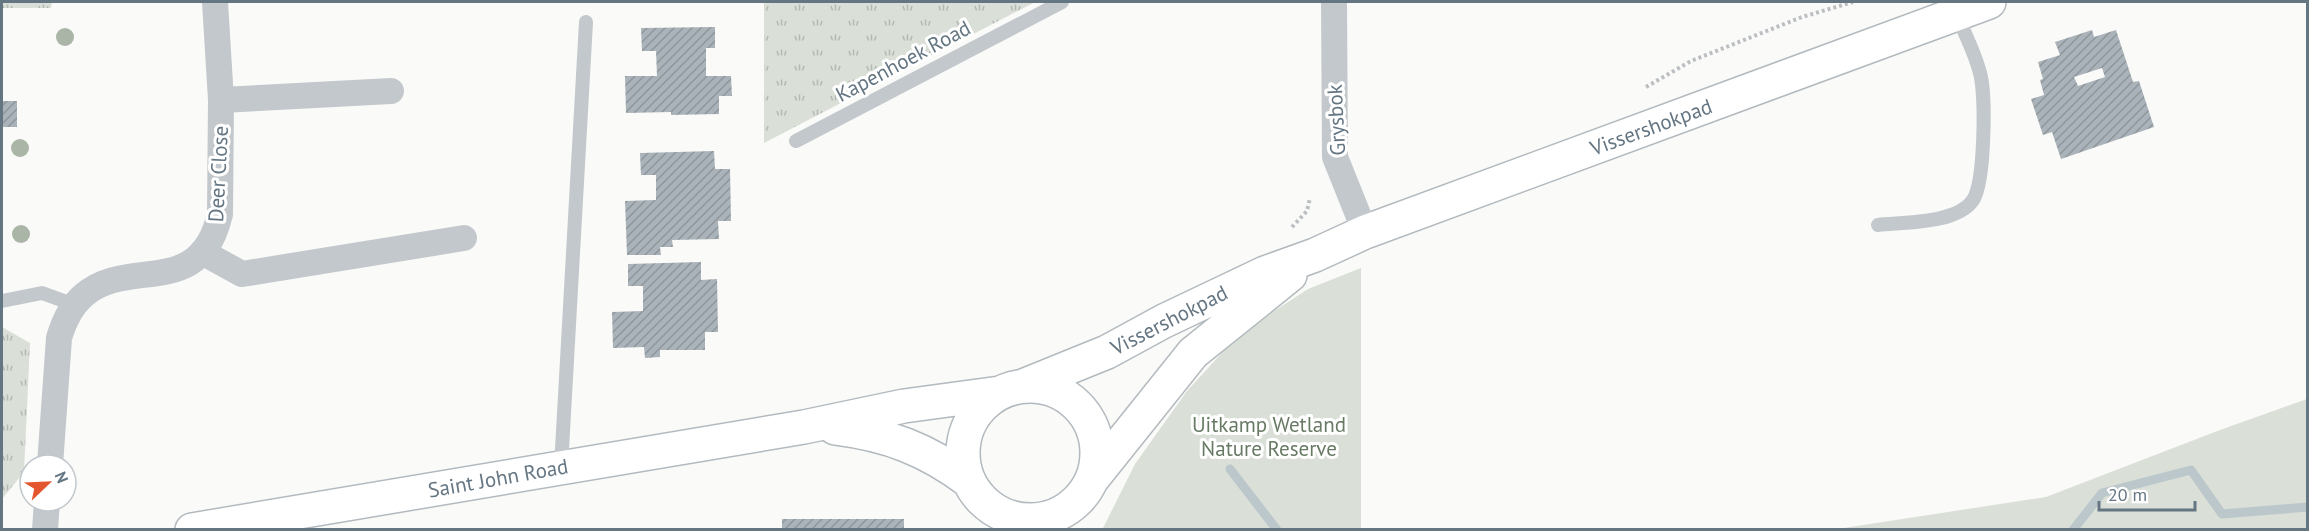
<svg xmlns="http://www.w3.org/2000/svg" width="2309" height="531" viewBox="0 0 2309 531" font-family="'PT Sans',sans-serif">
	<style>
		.grass { fill: url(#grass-tufts) }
		.green { fill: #dadfd7 }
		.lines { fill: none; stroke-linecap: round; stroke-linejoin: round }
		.stream { stroke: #bbc7cb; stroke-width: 9 }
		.building { fill: url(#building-hatch); fill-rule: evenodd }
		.secondary-casing { stroke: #b3babf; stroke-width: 36 }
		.path { stroke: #bbbfc2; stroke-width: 4; stroke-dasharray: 3 3; stroke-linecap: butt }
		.service { stroke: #c3c8cc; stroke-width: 14 }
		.minor { stroke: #c3c8cc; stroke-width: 26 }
		.secondary { stroke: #fff; stroke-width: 33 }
		.tree { fill: #aab4a7 }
		.labels { text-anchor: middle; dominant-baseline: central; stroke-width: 6; stroke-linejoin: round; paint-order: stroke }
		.street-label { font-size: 21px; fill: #657683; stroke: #fff }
		.park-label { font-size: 21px; fill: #687a64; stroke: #fff }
	</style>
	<defs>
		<pattern id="grass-tufts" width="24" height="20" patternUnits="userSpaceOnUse" patternTransform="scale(1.5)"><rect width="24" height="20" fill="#dadfd7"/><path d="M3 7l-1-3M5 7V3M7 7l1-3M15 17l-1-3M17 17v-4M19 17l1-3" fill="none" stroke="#b4b9b4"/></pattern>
		<pattern id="building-hatch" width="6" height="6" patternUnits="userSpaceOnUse" patternTransform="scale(1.5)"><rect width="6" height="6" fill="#aab3b9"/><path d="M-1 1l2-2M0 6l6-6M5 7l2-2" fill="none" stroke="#8e969c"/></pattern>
	</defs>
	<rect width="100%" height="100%" fill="#fafaf8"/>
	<path class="grass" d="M 2,2 L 52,2 L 51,8 L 2,8 Z
		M 764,2 L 1035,2 L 764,143 Z
		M 2,327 L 30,343 L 24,472 L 2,499 Z"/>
	<path class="green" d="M 1361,268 L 1361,529 L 1102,530 L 1135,464 L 1187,391 L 1239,334 L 1308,289 Z
		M 2307,399 L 2307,529 L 1837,529 L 2046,497 L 2220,430 Z"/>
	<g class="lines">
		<path class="stream" d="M 1230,469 L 1277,530
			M 2073,530 L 2102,493 L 2191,470 L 2222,514 L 2308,507"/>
	</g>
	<path class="building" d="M 715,27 L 715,48 L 706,48 L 706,76 L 731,76 L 732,96 L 719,96 L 719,114 L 671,115 L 671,112 L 626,113 L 625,76 L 657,76 L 656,51 L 642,51 L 641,28 Z
		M 2092,30 L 2094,37 L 2116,30 L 2133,82 L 2139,81 L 2154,127 L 2061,159 L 2052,132 L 2043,135 L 2031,99 L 2044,95 L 2040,80 L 2043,79 L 2038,62 L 2060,55 L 2055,42 ZM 2102,68 L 2105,77 L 2078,86 L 2074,77 Z
		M 2,101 L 17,101 L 17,127 L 2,127 Z
		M 714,151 L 715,169 L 730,169 L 731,221 L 718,221 L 719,239 L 672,240 L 673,247 L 660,247 L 661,255 L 627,255 L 625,201 L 656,200 L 656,175 L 641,175 L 640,153 Z
		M 701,262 L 701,280 L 717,279 L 718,332 L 705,332 L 705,350 L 660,350 L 660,357 L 645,358 L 644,347 L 613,348 L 612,312 L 643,311 L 643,286 L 628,286 L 628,264 Z
		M 782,519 L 904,519 L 904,530 L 782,530 Z"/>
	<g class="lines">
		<g class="secondary-casing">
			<path id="secondary" d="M 1023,386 L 1107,352 L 1164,321 L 1265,273 L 1315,255 L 1365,232 L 1989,2
				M963 453a67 67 0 1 1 134 0a67 67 0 1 1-134 0Z
				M 835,428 C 889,435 926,449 969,481
				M 1093,478 L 1193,353 L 1290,275
				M 192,530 L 804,427 L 904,406 L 1000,393"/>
		</g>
		<path class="path" d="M 1646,87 L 1691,61 L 1802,17 L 1853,2
			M 1292,227 L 1307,211 L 1310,198"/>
		<path class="service" d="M 796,141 L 1062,2
			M 1878,225 C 1904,222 1957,224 1973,200 C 1985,182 1986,94 1980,73 C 1975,53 1965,33 1956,14
			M 2,301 L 42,293 L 75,305
			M 561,467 L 586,22"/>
		<path class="minor" d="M 1334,2 L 1335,157 L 1365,232
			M 221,100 L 391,91
			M 202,252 L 242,274 L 464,238
			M 50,465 L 59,338 C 64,321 71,306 84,295 C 129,256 200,301 220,214 L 221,100 L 215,2
			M 45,530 L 47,501"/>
		<use href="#secondary" class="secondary"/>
	</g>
	<g class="tree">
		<circle cx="65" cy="37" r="9"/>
		<circle cx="20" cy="148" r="9"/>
		<circle cx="21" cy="234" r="9"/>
	</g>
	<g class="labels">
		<g class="street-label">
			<text transform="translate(903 61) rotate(-28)">Kapenhoek Road</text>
			<text transform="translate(1336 120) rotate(-93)">Grysbok</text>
			<text transform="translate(1651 127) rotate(-20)">Vissershokpad</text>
			<text transform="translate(218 174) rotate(-87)">Deer Close</text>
			<text transform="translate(1169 320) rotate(-27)">Vissershokpad</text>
			<text transform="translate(498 478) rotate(-10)">Saint John Road</text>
		</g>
		<g class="park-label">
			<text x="1269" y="424">Uitkamp Wetland<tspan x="1269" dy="24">Nature Reserve</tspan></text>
		</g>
	</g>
	<rect width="2309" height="531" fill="none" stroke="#657683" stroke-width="6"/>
	<g transform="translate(48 483) rotate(67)"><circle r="28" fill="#ffffff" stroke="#c1c8cd" stroke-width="1.5"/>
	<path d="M0-4.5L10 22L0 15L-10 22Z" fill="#e4572e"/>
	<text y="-9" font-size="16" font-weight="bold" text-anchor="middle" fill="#657683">N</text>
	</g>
	<path d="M2099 501v9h96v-9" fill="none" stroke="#657683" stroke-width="3"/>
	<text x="2108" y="501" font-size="18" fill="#657683" stroke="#ffffff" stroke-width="4.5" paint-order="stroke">20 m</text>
</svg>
